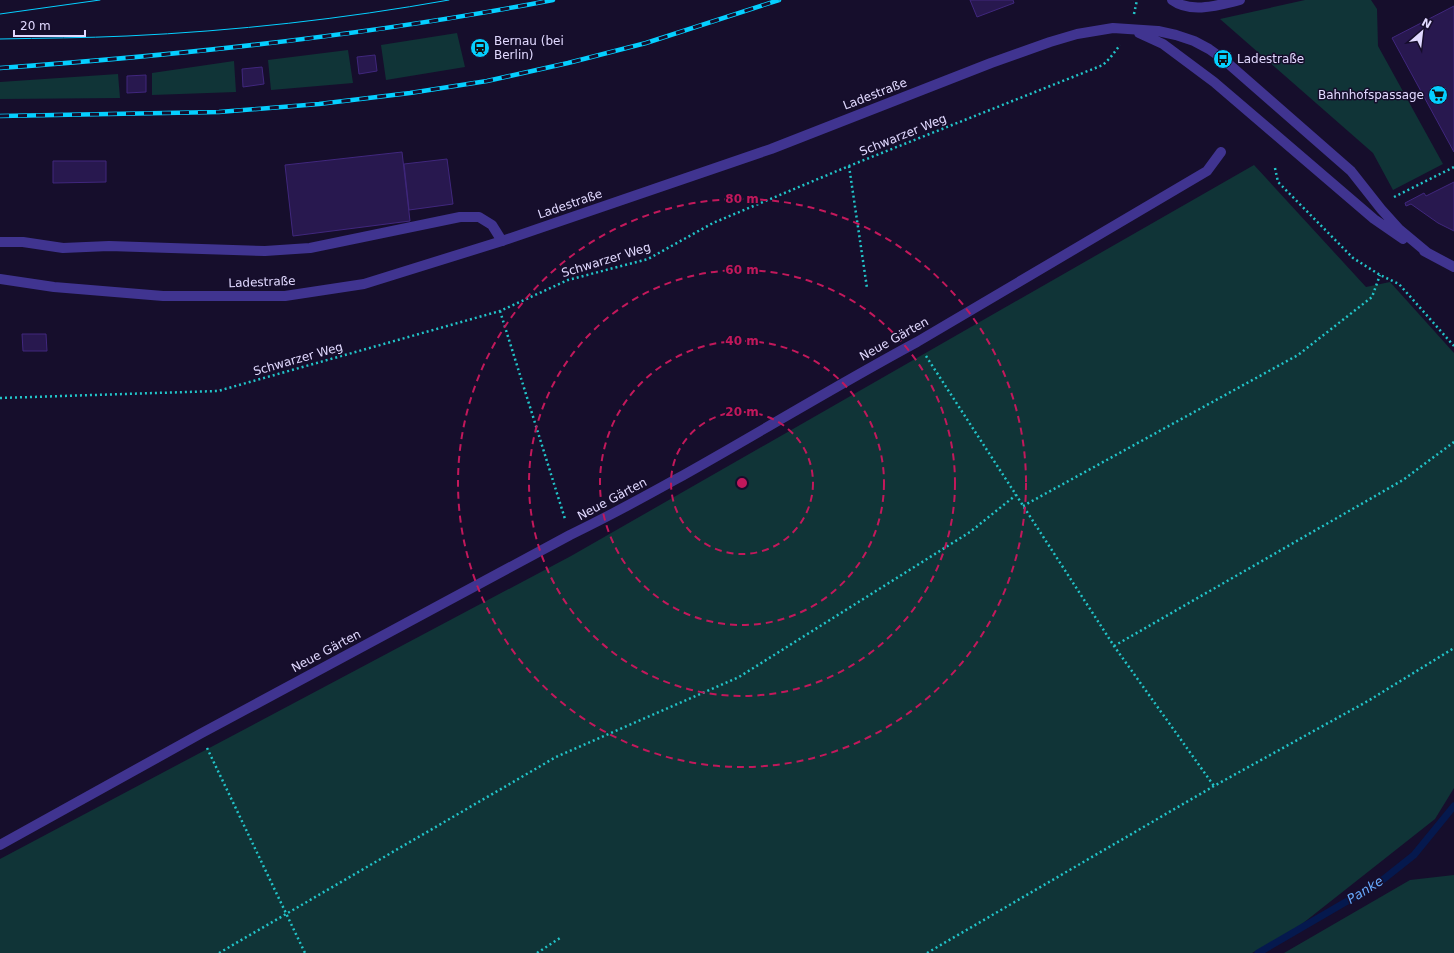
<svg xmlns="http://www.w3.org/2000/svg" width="1454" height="953" viewBox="0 0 1454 953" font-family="'DejaVu Sans',sans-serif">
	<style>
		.green { fill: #103437 }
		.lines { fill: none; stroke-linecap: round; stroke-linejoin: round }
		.stream { stroke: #05194e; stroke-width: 7 }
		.building { fill: #28184f; stroke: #40277d }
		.path { stroke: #22c4c9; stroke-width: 2.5; stroke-dasharray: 2 3; stroke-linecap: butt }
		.service { stroke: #403490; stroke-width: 10 }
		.tertiary { stroke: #403490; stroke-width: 10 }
		.tram { stroke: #05cfff; stroke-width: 1 }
		.rail-casing { stroke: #05cfff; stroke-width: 4.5 }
		.rail { stroke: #160e2c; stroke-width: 3; stroke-dasharray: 9; stroke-linecap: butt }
		.ring { fill: none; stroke: #c2185b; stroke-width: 2; stroke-dasharray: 7 5 }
		.labels { text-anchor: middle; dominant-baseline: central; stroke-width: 3; stroke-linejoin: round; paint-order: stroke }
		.poi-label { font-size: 12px; fill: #e1d9ff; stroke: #160e2c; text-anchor: start }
		.street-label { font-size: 12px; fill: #e1d9ff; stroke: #160e2c }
		.water-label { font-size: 13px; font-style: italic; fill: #67aaff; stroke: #160e2c }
		.centre { fill: #c2185b; stroke: #160e2c; stroke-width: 2 }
		.ring-label { font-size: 12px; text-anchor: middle; font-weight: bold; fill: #c2185b; stroke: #160e2c; stroke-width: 3; stroke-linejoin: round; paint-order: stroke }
	</style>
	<rect width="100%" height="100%" fill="#160e2c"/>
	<path class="green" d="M 1305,0 L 1371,0 L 1377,9 L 1378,46 L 1443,164 L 1393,190 L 1373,153 L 1220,19 Z
		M 457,33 L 465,67 L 386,80 L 381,45 Z
		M 348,50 L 353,83 L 271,90 L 268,60 Z
		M 234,61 L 236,92 L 152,95 L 152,73 Z
		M 118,74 L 120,98 L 0,99 L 0,82 Z
		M 1254,165 L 1366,287 L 1390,282 L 1454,353 L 1454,788 L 1435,819 L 1293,931 L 1252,953 L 0,953 L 0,859 L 571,556 Z
		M 1454,875 L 1454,953 L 1284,953 L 1410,880 Z"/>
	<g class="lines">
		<path class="stream" d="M 1258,953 L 1380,882 L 1414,855 L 1454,806"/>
	</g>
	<path class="building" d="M 970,0 L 1013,0 L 1014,3 L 977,17 Z
		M 1454,6 L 1454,152 L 1392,38 Z
		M 375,55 L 377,71 L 359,74 L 357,57 Z
		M 262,67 L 264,84 L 243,87 L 242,69 Z
		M 146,75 L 146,92 L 127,93 L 127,76 Z
		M 402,152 L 410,221 L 293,236 L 285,165 Z
		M 447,159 L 453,204 L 409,210 L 404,164 Z
		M 53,161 L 106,161 L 106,182 L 53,183 Z
		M 1454,182 L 1454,231 L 1438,223 L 1411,204 L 1406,206 L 1405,203 L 1424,193 L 1426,196 Z
		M 22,334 L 46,334 L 47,351 L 23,351 Z"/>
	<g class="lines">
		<path class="path" d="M 1134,14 L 1137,0
			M 849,166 L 867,288
			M 1275,168 L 1278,182 L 1353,258 L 1380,275 L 1399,284 L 1454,346
			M 1394,197 L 1454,167
			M 500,311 L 565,519
			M 926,356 L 1114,646 L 1214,786
			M 0,398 L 218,391 L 500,311 L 568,280 L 648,259 L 713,223 L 849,166 L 1103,65 L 1110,58 L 1120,45
			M 1023,506 L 1298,355 L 1372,297 L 1380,275
			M 1114,646 L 1403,480 L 1454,442
			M 207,748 L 305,953
			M 219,953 L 556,757 L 739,677 L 970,532 L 1016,495
			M 537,953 L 560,938
			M 927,953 L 1214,786 L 1368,701 L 1454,648"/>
		<path class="service" d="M 1172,0 C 1191,14 1219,5 1240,0
			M 0,242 L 23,242 L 63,248 L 109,246 L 265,251 L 310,248 L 460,217 L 479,217 L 492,225 L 502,241
			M 0,845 L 200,734 L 570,535 C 689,477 800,405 917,342 L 1207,171 L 1221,152"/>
		<path class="tertiary" d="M 1139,33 L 1163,44 L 1214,82 L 1374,219 L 1403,239
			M 1424,251 L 1454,267
			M 0,279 L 54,287 L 163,296 L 285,296 L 364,284 L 502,241 L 771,149 L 991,63 L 1050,42 L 1077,34 L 1113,28 L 1158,31 L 1176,35 L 1194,41 L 1209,49 L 1223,59 L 1351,171 L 1381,209 L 1399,229 L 1429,254"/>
		<path class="tram" d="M 0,14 L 100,0
			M 0,39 C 42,38 85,38 127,36 C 235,31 343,19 449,0"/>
		<g class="rail-casing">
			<path id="rail" d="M 0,68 C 185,55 371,35 553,0
				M 0,116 L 219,112 L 319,104 L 410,93 L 487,81 L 568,63 L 646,43 L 779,0"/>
		</g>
		<use href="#rail" class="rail"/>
	</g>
	<g class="ring">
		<circle cx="742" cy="483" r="71"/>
		<circle cx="742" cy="483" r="142"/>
		<circle cx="742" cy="483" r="213"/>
		<circle cx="742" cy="483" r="284"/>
	</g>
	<defs>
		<g id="station-disc" transform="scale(1)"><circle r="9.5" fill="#05cfff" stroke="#160e2c"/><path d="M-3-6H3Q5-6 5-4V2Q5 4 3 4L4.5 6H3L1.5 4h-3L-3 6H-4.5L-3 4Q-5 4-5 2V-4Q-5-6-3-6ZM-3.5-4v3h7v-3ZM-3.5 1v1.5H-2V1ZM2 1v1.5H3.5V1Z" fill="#111"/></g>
		<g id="bus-disc" transform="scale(1)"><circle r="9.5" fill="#05cfff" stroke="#160e2c"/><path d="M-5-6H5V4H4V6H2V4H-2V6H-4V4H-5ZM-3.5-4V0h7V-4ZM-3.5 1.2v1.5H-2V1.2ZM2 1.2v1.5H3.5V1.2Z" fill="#111"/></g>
		<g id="supermarket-disc" transform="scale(1)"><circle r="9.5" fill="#05cfff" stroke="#160e2c"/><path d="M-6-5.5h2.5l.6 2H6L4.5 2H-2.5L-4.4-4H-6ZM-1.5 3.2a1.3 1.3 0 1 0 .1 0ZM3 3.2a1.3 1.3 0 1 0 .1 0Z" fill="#111"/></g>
	</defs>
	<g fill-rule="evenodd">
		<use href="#station-disc" x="480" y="48"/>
		<use href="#bus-disc" x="1223" y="59"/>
		<use href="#supermarket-disc" x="1438" y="95"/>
	</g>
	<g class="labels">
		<g class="poi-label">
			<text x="494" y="41">Bernau (bei<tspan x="494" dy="14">Berlin)</tspan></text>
			<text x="1237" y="59">Ladestraße</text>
			<text x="1424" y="95" text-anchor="end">Bahnhofspassage</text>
		</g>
		<g class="street-label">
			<text transform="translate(875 94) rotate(-21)">Ladestraße</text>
			<text transform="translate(903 135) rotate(-22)">Schwarzer Weg</text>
			<text transform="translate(570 204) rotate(-19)">Ladestraße</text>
			<text transform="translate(606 260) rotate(-17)">Schwarzer Weg</text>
			<text transform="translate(262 282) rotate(-2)">Ladestraße</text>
			<text transform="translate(894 339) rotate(-29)">Neue Gärten</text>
			<text transform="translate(298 359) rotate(-16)">Schwarzer Weg</text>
			<text transform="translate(612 499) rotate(-28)">Neue Gärten</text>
			<text transform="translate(326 651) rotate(-28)">Neue Gärten</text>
		</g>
		<g class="water-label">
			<text transform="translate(1365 890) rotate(-32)">Panke</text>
		</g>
	</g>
	<circle cx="742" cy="483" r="6" class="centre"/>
	<g class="ring-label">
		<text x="742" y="203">80 m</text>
		<text x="742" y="274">60 m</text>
		<text x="742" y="345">40 m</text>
		<text x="742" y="416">20 m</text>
	</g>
	<g transform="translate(1422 32) rotate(28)" stroke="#160e2c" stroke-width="3" paint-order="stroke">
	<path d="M0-3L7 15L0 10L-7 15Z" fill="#e1d9ff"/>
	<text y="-6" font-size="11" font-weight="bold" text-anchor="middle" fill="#e1d9ff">N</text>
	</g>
	<path d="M14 30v6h71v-6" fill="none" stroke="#e1d9ff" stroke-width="2"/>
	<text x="20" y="30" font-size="12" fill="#e1d9ff" stroke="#160e2c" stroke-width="3" paint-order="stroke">20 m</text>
</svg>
